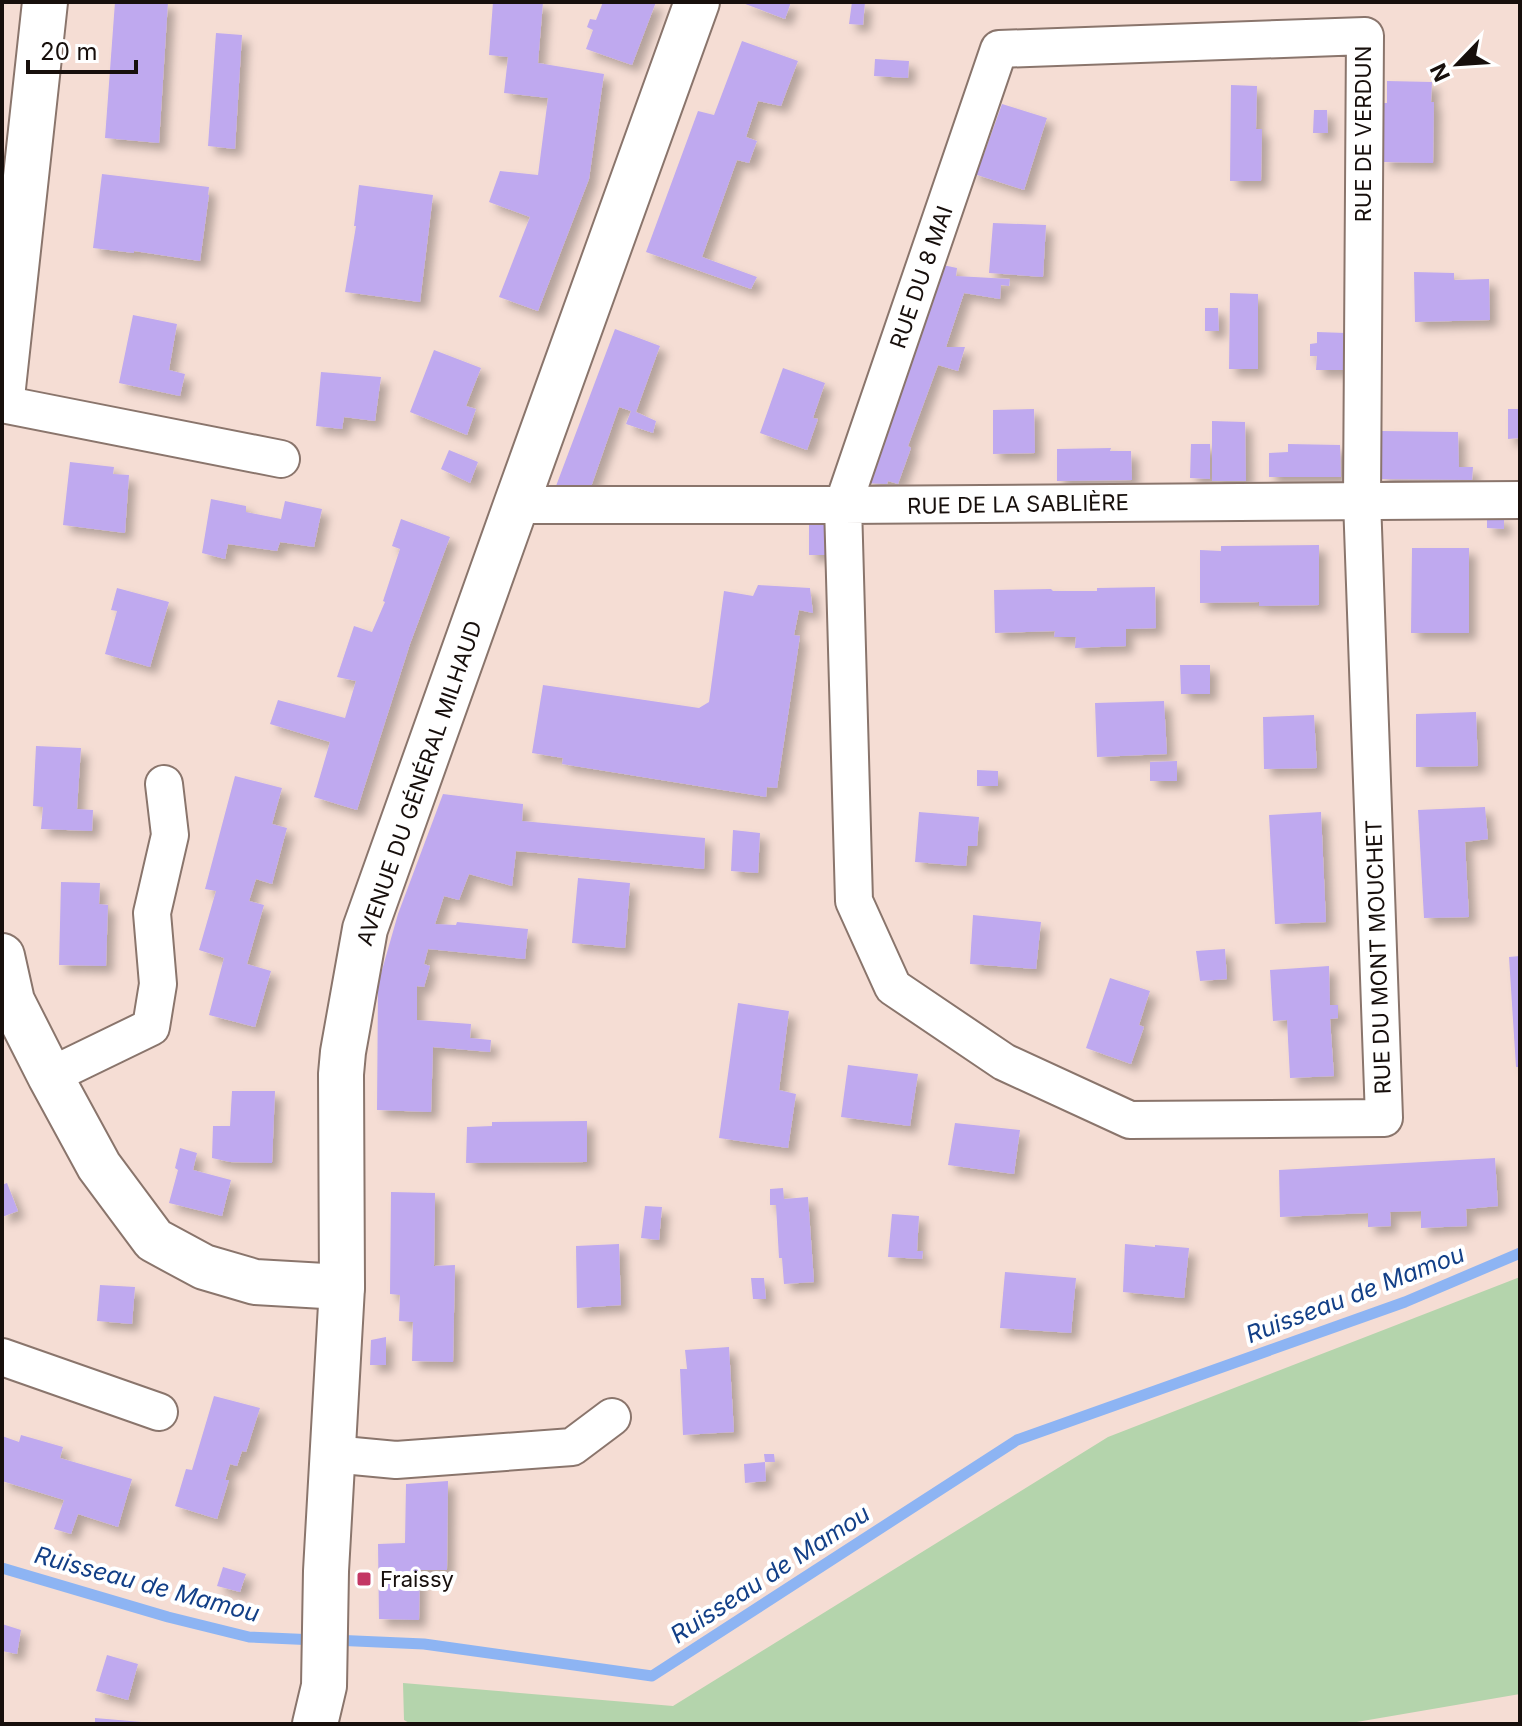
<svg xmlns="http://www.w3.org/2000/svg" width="1522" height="1726" viewBox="0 0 1522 1726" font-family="Inter,sans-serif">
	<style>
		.green { fill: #b4d4ac }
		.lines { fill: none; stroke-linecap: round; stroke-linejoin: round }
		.stream { stroke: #8db4f3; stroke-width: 11 }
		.building { fill: #bfa9ef; filter: url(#shadow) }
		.minor-casing { stroke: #8a756c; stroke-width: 40 }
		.tertiary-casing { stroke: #8a756c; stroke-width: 48 }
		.secondary-casing { stroke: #8a756c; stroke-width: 48 }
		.minor { stroke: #fff; stroke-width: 36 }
		.tertiary { stroke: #fff; stroke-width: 44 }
		.secondary { stroke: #fff; stroke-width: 44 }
		.poi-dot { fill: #c33664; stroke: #fff; stroke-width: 3 }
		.labels { text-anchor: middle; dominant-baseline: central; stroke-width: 8; stroke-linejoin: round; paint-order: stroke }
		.street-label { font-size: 22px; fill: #170f0c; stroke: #fff }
		.poi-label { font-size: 22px; fill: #170f0c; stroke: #fff; text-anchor: start }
		.water-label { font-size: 24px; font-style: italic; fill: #123f87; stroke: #fff }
	</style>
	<defs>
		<filter id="shadow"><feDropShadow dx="7" dy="7" stdDeviation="4" flood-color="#0004"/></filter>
	</defs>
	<rect width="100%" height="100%" fill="#f5ddd4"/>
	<path class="green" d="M 1520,1277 L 1520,1694 L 1345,1724 L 411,1724 L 404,1720 L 403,1683 L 673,1706 L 1108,1437 Z"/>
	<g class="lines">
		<path class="stream" d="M 2,1568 L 168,1617 L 249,1637 L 316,1640
			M 333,1640 L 424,1644 L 652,1676 L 1017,1440 L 1405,1302 L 1520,1253"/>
	</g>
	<path class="building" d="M 115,2 L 168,2 L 159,143 L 105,138 Z
		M 493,2 L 543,2 L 538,63 L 604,74 L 589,179 L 538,311 L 499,297 L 530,217 L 489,202 L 500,171 L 538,175 L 548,98 L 504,93 L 508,57 L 489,55 Z
		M 603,2 L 656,2 L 632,65 L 586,49 L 593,30 L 587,27 L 590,19 L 596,20 Z
		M 740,2 L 791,2 L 785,19 Z
		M 852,2 L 865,2 L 863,25 L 849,24 Z
		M 216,33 L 242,35 L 235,149 L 208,146 Z
		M 742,41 L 798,61 L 781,106 L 758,101 L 746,137 L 757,141 L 749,163 L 737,160 L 702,257 L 757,277 L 751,289 L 646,252 L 698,111 L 714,115 Z
		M 875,59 L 909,61 L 908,78 L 874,76 Z
		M 1387,81 L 1432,82 L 1431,102 L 1434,102 L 1433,163 L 1383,162 L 1383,103 L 1387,103 Z
		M 1231,85 L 1257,86 L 1256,129 L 1262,129 L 1261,181 L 1230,181 Z
		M 1002,104 L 1047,118 L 1024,190 L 971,173 L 978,153 L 984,154 Z
		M 1314,110 L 1327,110 L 1328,133 L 1313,133 Z
		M 102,174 L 209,187 L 208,195 L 209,195 L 200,261 L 134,251 L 134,253 L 93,248 Z
		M 359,185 L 433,195 L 420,302 L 345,292 L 356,226 L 354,226 Z
		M 993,223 L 1046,225 L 1043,277 L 989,273 Z
		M 938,264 L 957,268 L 956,276 L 1010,279 L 1009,286 L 1001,285 L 1000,299 L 964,293 L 946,347 L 965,347 L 958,371 L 938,365 L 908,446 L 911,448 L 898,484 L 888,481 L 887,484 L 863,483 Z
		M 1414,272 L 1454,273 L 1454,280 L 1489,279 L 1490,320 L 1415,322 Z
		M 1230,293 L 1258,294 L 1258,369 L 1229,369 Z
		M 1205,308 L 1218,308 L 1219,331 L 1205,331 Z
		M 133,315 L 177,324 L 169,370 L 185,374 L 180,396 L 119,383 Z
		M 615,329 L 660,346 L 636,412 L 656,421 L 653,433 L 626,424 L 631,411 L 619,407 L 591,487 L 556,486 Z
		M 1317,332 L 1346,333 L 1345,370 L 1316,370 L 1317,356 L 1310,356 L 1310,344 L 1317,343 Z
		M 434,350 L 481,368 L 466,406 L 476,409 L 467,435 L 410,412 Z
		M 783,368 L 825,383 L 813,418 L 818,419 L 807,450 L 760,433 Z
		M 321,372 L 381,377 L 375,421 L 344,417 L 342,429 L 316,426 Z
		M 1034,409 L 1035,453 L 993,454 L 993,410 Z
		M 1508,409 L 1520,409 L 1520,438 L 1508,439 Z
		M 1212,421 L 1245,422 L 1246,481 L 1212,481 Z
		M 1382,431 L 1458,432 L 1459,467 L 1473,467 L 1472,480 L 1379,479 Z
		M 1191,444 L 1210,444 L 1210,479 L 1190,478 Z
		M 1288,444 L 1340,445 L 1341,477 L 1269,477 L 1269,453 L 1288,452 Z
		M 1111,448 L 1110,451 L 1131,451 L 1132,480 L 1057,481 L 1057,449 Z
		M 449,450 L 478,462 L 470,483 L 441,469 Z
		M 70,462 L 114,467 L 113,474 L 129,475 L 125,533 L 63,525 Z
		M 211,499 L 246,506 L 246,512 L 281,519 L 285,501 L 322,509 L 314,547 L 280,542 L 277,551 L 228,544 L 225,559 L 202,553 Z
		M 1487,517 L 1504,518 L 1504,529 L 1487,528 Z
		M 401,519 L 450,537 L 410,644 L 357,810 L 314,797 L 330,742 L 270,724 L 278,700 L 345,718 L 356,681 L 337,677 L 354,626 L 372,632 L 385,602 L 383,601 L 399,552 L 400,549 L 392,546 Z
		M 828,524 L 828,555 L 809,555 L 809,525 Z
		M 1319,545 L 1319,605 L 1259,606 L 1259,602 L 1200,603 L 1200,550 L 1221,551 L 1221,546 Z
		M 1412,548 L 1469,548 L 1469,633 L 1411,633 Z
		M 758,585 L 810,588 L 813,613 L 799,610 L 794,635 L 800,636 L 777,788 L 767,787 L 766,797 L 562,764 L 563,758 L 532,753 L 543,685 L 699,708 L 709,702 L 724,591 L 753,596 Z
		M 1155,587 L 1156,628 L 1126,629 L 1126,646 L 1075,648 L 1076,637 L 1054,637 L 1055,631 L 995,633 L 994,590 L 1051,589 L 1053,591 L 1097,591 L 1097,588 Z
		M 117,588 L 169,602 L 150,667 L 105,654 L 117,611 L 111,610 Z
		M 1180,665 L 1210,665 L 1210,694 L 1181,694 Z
		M 1164,701 L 1167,754 L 1097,757 L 1095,703 Z
		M 1476,712 L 1478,766 L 1416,767 L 1416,714 Z
		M 1314,715 L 1317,768 L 1264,769 L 1263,717 Z
		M 36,746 L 81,748 L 77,809 L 93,810 L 92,831 L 41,829 L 43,807 L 33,806 Z
		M 1177,761 L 1177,781 L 1150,781 L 1150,762 Z
		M 977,770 L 998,771 L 998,786 L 977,786 Z
		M 235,776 L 282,788 L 272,824 L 287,828 L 272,884 L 256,879 L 249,901 L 264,905 L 247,964 L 271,971 L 255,1027 L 209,1015 L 224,958 L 199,950 L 216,891 L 205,889 Z
		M 443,794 L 523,804 L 522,821 L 705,838 L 704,869 L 516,851 L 512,886 L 469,874 L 459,900 L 444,896 L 435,924 L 456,925 L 457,922 L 528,929 L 525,959 L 428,949 L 424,964 L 430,966 L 424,987 L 417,986 L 417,1020 L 471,1024 L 470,1038 L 491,1040 L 490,1052 L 433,1047 L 431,1112 L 377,1110 L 378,984 L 398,914 Z
		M 1485,807 L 1488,839 L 1465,842 L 1469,917 L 1424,918 L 1418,810 Z
		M 919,812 L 979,817 L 977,846 L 968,846 L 966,866 L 915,862 Z
		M 1321,812 L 1326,922 L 1275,924 L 1269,815 Z
		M 733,830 L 760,833 L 758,873 L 731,871 Z
		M 578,878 L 630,883 L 625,948 L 572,943 Z
		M 61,882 L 100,883 L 99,904 L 108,905 L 106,966 L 59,965 Z
		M 973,915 L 1041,922 L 1036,969 L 970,964 Z
		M 1225,949 L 1227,979 L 1200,981 L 1196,951 Z
		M 1520,956 L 1520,1067 L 1516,1067 L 1509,957 Z
		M 1329,966 L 1330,1005 L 1338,1005 L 1338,1018 L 1330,1019 L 1334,1076 L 1290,1078 L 1287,1020 L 1273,1021 L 1270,970 Z
		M 1110,978 L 1150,991 L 1139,1025 L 1144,1027 L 1131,1064 L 1086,1048 Z
		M 738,1003 L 789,1011 L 779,1090 L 796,1094 L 788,1148 L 719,1138 Z
		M 848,1065 L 918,1074 L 910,1126 L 841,1117 Z
		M 232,1091 L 275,1091 L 272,1163 L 230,1162 L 212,1158 L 213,1126 L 230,1126 Z
		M 587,1121 L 587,1162 L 466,1163 L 467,1127 L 492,1126 L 492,1122 Z
		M 955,1123 L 1020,1130 L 1014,1174 L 948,1165 Z
		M 180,1148 L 197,1153 L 193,1170 L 231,1180 L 222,1216 L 169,1203 L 178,1170 L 175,1168 Z
		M 1495,1158 L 1498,1206 L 1466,1209 L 1467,1226 L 1421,1228 L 1421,1211 L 1390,1212 L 1391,1226 L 1368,1227 L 1368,1213 L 1280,1217 L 1279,1170 Z
		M 7,1183 L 18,1211 L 2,1217 L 2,1185 Z
		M 783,1188 L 784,1199 L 808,1197 L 814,1282 L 784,1284 L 782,1258 L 779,1258 L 776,1205 L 770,1205 L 770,1189 Z
		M 391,1192 L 435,1193 L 434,1266 L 455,1265 L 453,1362 L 412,1361 L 413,1322 L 399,1321 L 400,1295 L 390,1294 Z
		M 645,1206 L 662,1207 L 659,1240 L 641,1238 Z
		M 892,1214 L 919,1216 L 917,1251 L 923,1251 L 922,1259 L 888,1257 Z
		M 619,1244 L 621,1305 L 577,1308 L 576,1246 Z
		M 1125,1244 L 1155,1247 L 1155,1245 L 1189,1248 L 1184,1298 L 1123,1292 Z
		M 1005,1272 L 1076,1278 L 1071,1333 L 1000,1328 Z
		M 751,1278 L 764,1278 L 766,1299 L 753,1299 Z
		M 100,1285 L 135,1287 L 132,1324 L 97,1321 Z
		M 386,1337 L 386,1365 L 370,1365 L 371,1340 Z
		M 729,1347 L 734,1432 L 683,1435 L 680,1369 L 687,1369 L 685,1350 Z
		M 214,1396 L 260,1408 L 246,1452 L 242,1451 L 237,1466 L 230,1464 L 225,1480 L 229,1480 L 217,1519 L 175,1506 L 186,1469 L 192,1470 Z
		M 21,1435 L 63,1447 L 60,1458 L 132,1479 L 118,1527 L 78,1514 L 71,1534 L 54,1529 L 64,1500 L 2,1481 L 2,1436 L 19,1442 Z
		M 764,1454 L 774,1454 L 775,1462 L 765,1462 L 766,1481 L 745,1483 L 744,1464 L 765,1462 Z
		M 448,1481 L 447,1570 L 420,1570 L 419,1620 L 379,1619 L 378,1544 L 405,1543 L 406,1484 Z
		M 223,1567 L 246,1574 L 240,1592 L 217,1586 Z
		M 2,1624 L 21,1630 L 17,1654 L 2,1651 Z
		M 107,1655 L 138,1664 L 128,1700 L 96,1691 Z
		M 95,1718 L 142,1722 L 142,1724 L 95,1724 Z"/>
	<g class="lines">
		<g class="minor-casing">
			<path id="minor" d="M 1365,36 L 1362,500 L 1384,1118 L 1130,1120 L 1004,1062 L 893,987 L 854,901 L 843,505 L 999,49 Z
				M 2,404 L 281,459
				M 516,505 L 843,505 L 1520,500
				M 50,1076 L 151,1027 L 158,984 L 152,913 L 170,835 L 164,784
				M 2,1357 L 159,1412
				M 332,1454 L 396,1460 L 572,1447 L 612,1417"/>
		</g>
		<g class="tertiary-casing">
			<path id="tertiary" d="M 2,397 L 45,2
				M 2,956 L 12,1001 L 50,1076 L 99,1166 L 154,1240 L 204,1267 L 255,1282 L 342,1287"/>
		</g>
		<g class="secondary-casing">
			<path id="secondary" d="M 315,1724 L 324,1686 L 326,1571 L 342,1287 L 341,1074 L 343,1052 L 365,929 L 516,505 L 697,2"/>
		</g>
		<use href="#minor" class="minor"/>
		<use href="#tertiary" class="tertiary"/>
		<use href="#secondary" class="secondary"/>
	</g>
	<rect class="poi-dot" x="356" y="1571" width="16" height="16" rx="4"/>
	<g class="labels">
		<g class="street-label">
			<text transform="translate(1363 134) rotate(-90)">RUE DE VERDUN</text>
			<text transform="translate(921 277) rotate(-71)">RUE DU 8 MAI</text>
			<text transform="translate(1018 504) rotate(-1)">RUE DE LA SABLIÈRE</text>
			<text transform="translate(419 783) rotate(-71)">AVENUE DU GÉNÉRAL MILHAUD</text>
			<text transform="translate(1378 957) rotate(-92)">RUE DU MONT MOUCHET</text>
		</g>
		<g class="poi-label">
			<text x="380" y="1579">Fraissy</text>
		</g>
		<g class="water-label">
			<text transform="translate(1355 1294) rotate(-21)">Ruisseau de Mamou</text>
			<text transform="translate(770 1574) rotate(-33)">Ruisseau de Mamou</text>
			<text transform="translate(147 1584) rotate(15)">Ruisseau de Mamou</text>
		</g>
	</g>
	<rect width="1522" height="1726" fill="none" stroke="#170f0c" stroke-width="8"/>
	<g transform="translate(1458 64) rotate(245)" stroke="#ffffff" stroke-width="6" paint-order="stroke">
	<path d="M0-6L14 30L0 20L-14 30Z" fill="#170f0c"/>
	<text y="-12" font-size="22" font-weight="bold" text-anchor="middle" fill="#170f0c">N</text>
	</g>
	<path d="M28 60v12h108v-12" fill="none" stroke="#170f0c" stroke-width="4"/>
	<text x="40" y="60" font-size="24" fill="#170f0c" stroke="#ffffff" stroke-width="6" paint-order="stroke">20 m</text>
</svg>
